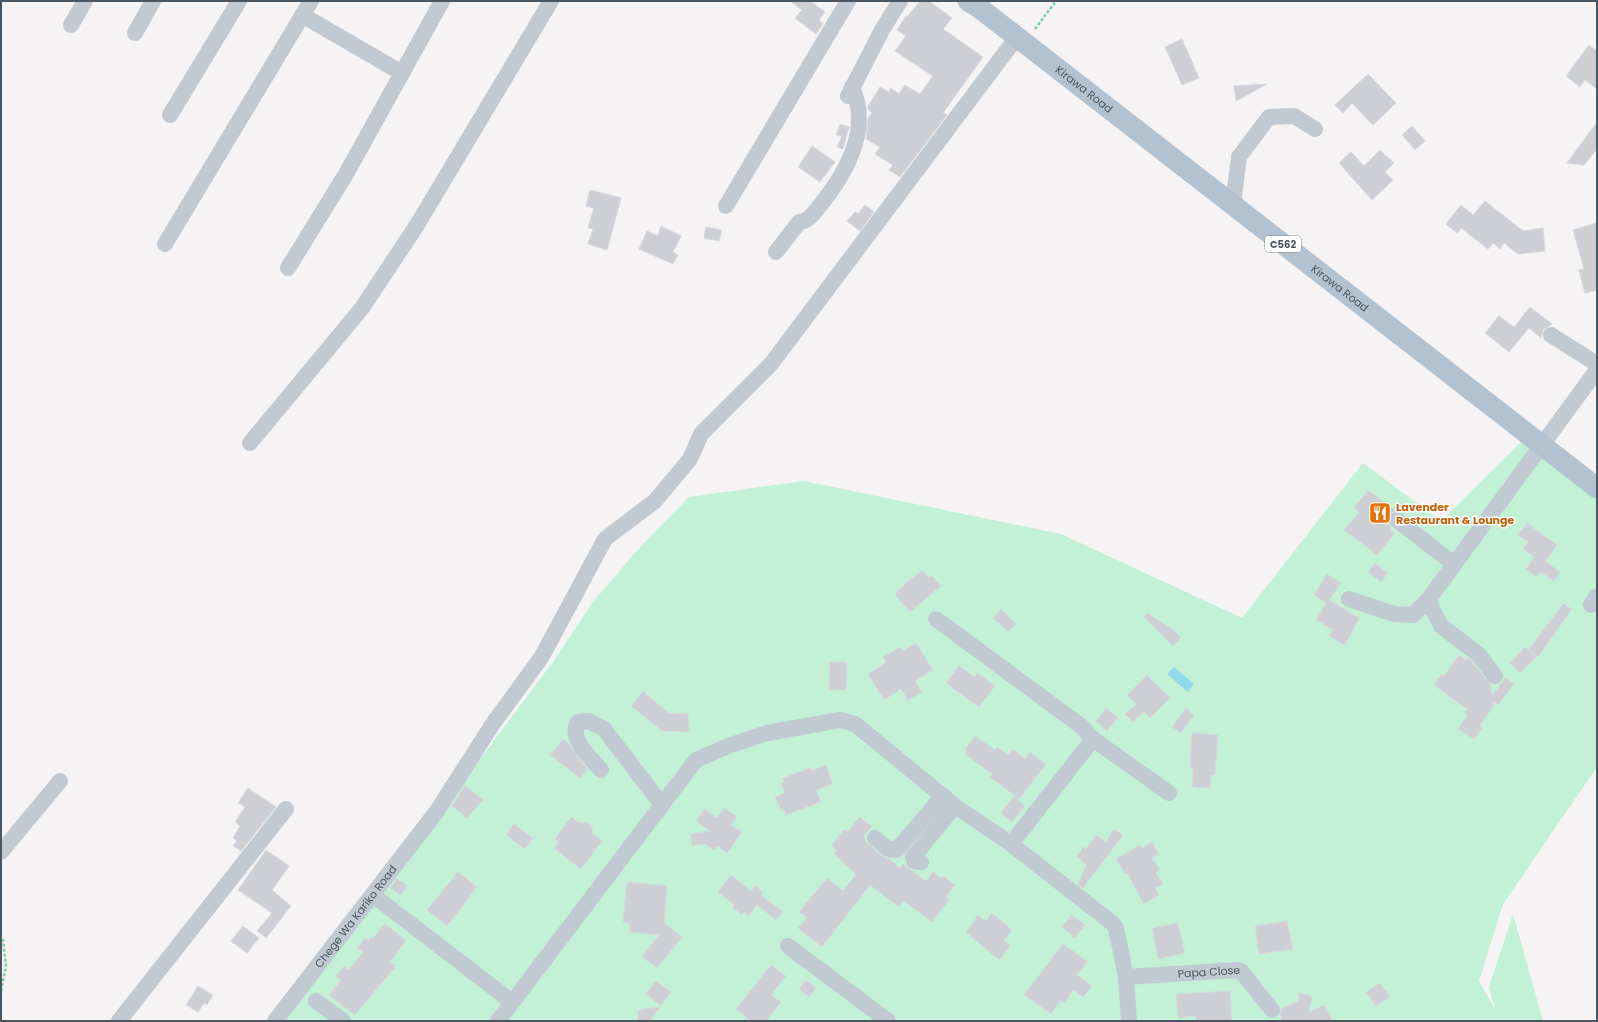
<svg xmlns="http://www.w3.org/2000/svg" width="1598" height="1022" viewBox="0 0 1598 1022" font-family="Poppins,sans-serif">
	<style>
		.green { fill: #c3f1d5 }
		.water { fill: #90daee }
		.building { fill: #cdcfd5; stroke: #d7d9de }
		.lines { fill: none; stroke-linecap: round; stroke-linejoin: round }
		.path { stroke: #7ad0a6; stroke-width: 2.5; stroke-dasharray: 3 2; stroke-linecap: butt }
		.minor { stroke: #c1cad2; stroke-width: 16 }
		.major { stroke: #b3c2d1; stroke-width: 21 }
		.labels { text-anchor: middle; dominant-baseline: central; stroke-width: 3; stroke-linejoin: round; paint-order: stroke }
		.shield { fill: #fff; stroke: #808990; stroke-width: 1 }
		.shield-label { font-size: 10px; font-weight: bold; fill: #4a5661 }
		.street-label { font-size: 11px; fill: #4a5661; stroke: #fff }
		.food-label { font-size: 11px; font-weight: bold; fill: #c56008; stroke: #fff; text-anchor: start }
	</style>
	<rect width="100%" height="100%" fill="#f5f3f3"/>
	<path class="green" d="M 1523,440 L 1597,498 L 1597,767 L 1503,904 L 1479,981 L 1495,1009 L 1489,987 L 1513,914 L 1543,1021 L 283,1021 L 553,662 L 592,603 L 641,546 L 689,497 L 804,481 L 1061,534 L 1242,618 L 1363,463 L 1441,521 Z"/>
	<path class="water" d="M 1174,667 L 1194,684 L 1188,692 L 1167,674 Z"/>
	<path class="building" d="M 790,1 L 810,1 L 825,12 L 819,20 L 823,24 L 816,34 L 795,18 L 802,10 Z
		M 920,1 L 929,1 L 952,18 L 943,29 L 983,57 L 943,113 L 947,115 L 900,177 L 889,170 L 893,165 L 875,154 L 880,147 L 866,139 L 868,118 L 872,113 L 867,108 L 880,87 L 889,92 L 891,88 L 899,94 L 905,85 L 920,94 L 933,76 L 895,51 L 906,36 L 897,30 L 906,16 L 907,17 Z
		M 1182,39 L 1199,78 L 1182,85 L 1165,47 Z
		M 1589,45 L 1597,51 L 1597,89 L 1585,80 L 1580,87 L 1566,76 Z
		M 1368,74 L 1396,103 L 1373,125 L 1352,103 L 1343,113 L 1335,105 Z
		M 1267,84 L 1236,101 L 1234,86 Z
		M 1597,122 L 1597,149 L 1584,165 L 1567,163 Z
		M 840,124 L 849,127 L 843,149 L 837,147 L 842,136 L 836,135 Z
		M 1412,126 L 1425,141 L 1415,150 L 1402,135 Z
		M 812,146 L 835,162 L 820,182 L 798,167 Z
		M 1380,150 L 1394,163 L 1385,172 L 1393,180 L 1372,200 L 1339,163 L 1351,152 L 1364,166 Z
		M 590,190 L 621,198 L 607,250 L 588,244 L 593,229 L 588,228 L 594,208 L 586,206 Z
		M 1485,201 L 1523,231 L 1543,228 L 1545,251 L 1518,254 L 1504,243 L 1500,249 L 1493,243 L 1488,249 L 1461,228 L 1457,233 L 1446,224 L 1461,205 L 1473,215 Z
		M 865,205 L 874,212 L 860,231 L 847,221 L 855,212 L 858,214 Z
		M 1597,223 L 1597,290 L 1585,293 L 1579,270 L 1584,269 L 1573,230 Z
		M 661,226 L 681,236 L 673,252 L 678,255 L 673,264 L 639,249 L 647,231 L 658,236 Z
		M 706,227 L 722,230 L 719,241 L 704,238 Z
		M 1530,307 L 1552,324 L 1543,330 L 1541,338 L 1529,328 L 1509,352 L 1485,333 L 1499,316 L 1514,327 Z
		M 1368,490 L 1396,511 L 1390,514 L 1388,519 L 1388,524 L 1392,528 L 1390,531 L 1394,534 L 1377,555 L 1344,530 L 1359,512 L 1354,508 Z
		M 1527,523 L 1557,545 L 1545,561 L 1560,572 L 1554,581 L 1540,572 L 1536,577 L 1526,569 L 1534,557 L 1523,549 L 1528,542 L 1518,535 Z
		M 1375,563 L 1388,573 L 1381,582 L 1368,572 Z
		M 922,570 L 929,578 L 932,576 L 941,586 L 910,612 L 896,596 L 896,592 Z
		M 1327,574 L 1341,583 L 1329,600 L 1359,618 L 1345,645 L 1329,636 L 1333,630 L 1316,620 L 1326,603 L 1314,595 Z
		M 1563,604 L 1572,609 L 1538,657 L 1529,649 Z
		M 1001,609 L 1016,624 L 1008,632 L 993,618 Z
		M 1147,613 L 1172,629 L 1181,638 L 1173,646 L 1144,617 Z
		M 916,643 L 933,670 L 915,681 L 922,692 L 908,700 L 901,689 L 884,700 L 868,674 L 886,662 L 883,657 L 900,647 L 903,651 Z
		M 1525,647 L 1536,657 L 1520,673 L 1510,663 Z
		M 1459,655 L 1466,660 L 1468,658 L 1471,661 L 1490,684 L 1492,695 L 1506,678 L 1514,684 L 1498,705 L 1493,702 L 1494,706 L 1479,726 L 1482,728 L 1474,739 L 1458,729 L 1468,715 L 1464,713 L 1467,709 L 1434,685 L 1442,674 L 1444,676 Z
		M 830,662 L 847,662 L 846,690 L 829,690 Z
		M 959,666 L 974,677 L 977,673 L 995,686 L 979,707 L 946,683 Z
		M 1147,675 L 1170,698 L 1150,718 L 1144,712 L 1133,722 L 1125,714 L 1136,704 L 1127,695 Z
		M 643,691 L 668,713 L 688,714 L 689,732 L 662,731 L 631,706 Z
		M 1106,708 L 1118,718 L 1107,731 L 1096,721 Z
		M 1186,708 L 1194,715 L 1181,733 L 1172,727 Z
		M 1192,733 L 1218,735 L 1215,775 L 1211,775 L 1210,788 L 1192,787 L 1193,768 L 1190,768 Z
		M 975,736 L 995,750 L 997,747 L 1008,755 L 1013,749 L 1025,759 L 1030,752 L 1046,764 L 1019,799 L 990,777 L 992,774 L 965,754 L 967,751 L 965,750 Z
		M 563,739 L 569,744 L 587,769 L 580,778 L 550,755 Z
		M 826,765 L 833,784 L 816,790 L 821,802 L 786,815 L 783,808 L 780,809 L 775,797 L 785,793 L 781,784 L 784,782 L 783,778 L 810,768 L 811,771 Z
		M 465,785 L 483,800 L 467,818 L 452,806 Z
		M 248,788 L 276,807 L 241,851 L 233,846 L 237,841 L 233,838 L 240,826 L 235,822 L 245,807 L 238,803 Z
		M 1014,796 L 1025,806 L 1012,822 L 1001,813 Z
		M 724,808 L 737,817 L 731,825 L 742,832 L 727,853 L 717,846 L 714,850 L 705,844 L 692,845 L 690,834 L 710,831 L 696,821 L 705,809 L 717,818 Z
		M 571,817 L 578,822 L 589,823 L 592,826 L 593,834 L 602,841 L 581,869 L 555,849 L 559,842 L 555,839 Z
		M 859,817 L 872,826 L 864,836 L 866,842 L 882,856 L 889,859 L 900,868 L 903,864 L 926,881 L 933,872 L 941,878 L 943,876 L 955,885 L 946,897 L 949,900 L 932,922 L 904,901 L 899,907 L 870,885 L 822,947 L 798,928 L 807,918 L 799,912 L 827,878 L 843,891 L 856,874 L 840,860 L 841,859 L 834,854 L 837,850 L 831,846 L 844,829 L 848,832 Z
		M 514,824 L 533,838 L 525,849 L 506,835 Z
		M 1114,829 L 1123,835 L 1083,888 L 1078,885 L 1086,865 L 1077,856 L 1083,847 L 1086,849 L 1096,835 L 1106,842 Z
		M 1152,842 L 1159,854 L 1152,858 L 1160,870 L 1156,873 L 1163,884 L 1155,888 L 1159,895 L 1144,904 L 1127,873 L 1125,874 L 1116,859 L 1140,845 L 1142,848 Z
		M 266,850 L 289,866 L 272,890 L 291,906 L 266,938 L 257,931 L 272,913 L 238,890 Z
		M 458,872 L 477,887 L 447,926 L 427,910 Z
		M 731,875 L 751,891 L 755,885 L 763,892 L 761,895 L 783,912 L 776,920 L 757,905 L 749,916 L 744,912 L 742,915 L 732,907 L 734,905 L 718,892 Z
		M 397,878 L 407,886 L 400,895 L 390,888 Z
		M 627,882 L 667,886 L 664,923 L 682,937 L 657,968 L 642,957 L 659,935 L 629,932 L 630,923 L 623,922 Z
		M 992,913 L 1012,930 L 1004,940 L 1010,946 L 999,960 L 966,932 L 978,915 L 986,921 Z
		M 1071,915 L 1085,925 L 1075,938 L 1062,927 Z
		M 1287,921 L 1293,949 L 1259,954 L 1255,926 Z
		M 1178,923 L 1185,953 L 1158,959 L 1152,928 Z
		M 385,924 L 406,940 L 390,962 L 396,966 L 355,1015 L 329,995 L 341,980 L 336,976 L 344,966 L 349,970 L 363,952 L 357,948 L 365,938 L 368,940 L 371,937 L 372,939 Z
		M 243,926 L 259,938 L 247,953 L 231,941 Z
		M 1063,944 L 1087,961 L 1077,975 L 1092,986 L 1083,997 L 1073,990 L 1064,1003 L 1060,1000 L 1051,1014 L 1024,995 Z
		M 771,965 L 786,976 L 771,995 L 781,1002 L 766,1021 L 751,1021 L 736,1009 Z
		M 806,980 L 816,988 L 809,997 L 799,989 Z
		M 656,981 L 671,992 L 661,1006 L 646,994 Z
		M 1380,983 L 1390,997 L 1376,1006 L 1366,992 Z
		M 198,986 L 213,995 L 207,1005 L 204,1003 L 198,1012 L 186,1005 Z
		M 1230,991 L 1232,1021 L 1196,1021 L 1195,1016 L 1178,1018 L 1176,994 Z
		M 1299,993 L 1312,996 L 1309,1012 L 1325,1005 L 1332,1021 L 1282,1021 L 1280,1015 L 1281,1009 L 1298,1001 Z
		M 660,1007 L 650,1021 L 638,1021 L 638,1010 Z"/>
	<g class="lines">
		<path class="path" d="M 1035,29 L 1056,1
			M 1,991 L 6,966 L 3,939"/>
		<g class="minor">
			<path d="M 302,15 L 402,73"/>
			<path d="M 71,25 L 85,1"/>
			<path d="M 135,33 L 153,1"/>
			<path d="M 848,96 L 882,30 L 900,1"/>
			<path d="M 170,115 L 239,1"/>
			<path d="M 1233,205 L 1239,157 L 1269,117 L 1294,116 L 1315,129"/>
			<path d="M 726,206 L 848,1"/>
			<path d="M 165,244 L 311,1"/>
			<path d="M 776,252 L 799,222 C 810,221 815,211 822,203 C 848,170 871,128 852,87"/>
			<path d="M 288,268 L 346,174 L 442,1"/>
			<path d="M 1551,335 L 1597,364"/>
			<path d="M 250,443 L 362,308 L 417,225 L 551,1"/>
			<path d="M 1397,520 L 1454,564"/>
			<path d="M 1349,599 L 1394,614 L 1413,615 L 1428,600 L 1597,370"/>
			<path d="M 1428,600 L 1441,626 L 1478,654 L 1495,676"/>
			<path d="M 1591,605 L 1597,596"/>
			<path d="M 936,619 L 1081,726 L 1093,739 L 1011,844"/>
			<path d="M 1093,739 L 1169,793"/>
			<path d="M 601,770 C 591,758 568,738 578,722 L 589,721 L 604,729 L 662,805"/>
			<path d="M 875,838 L 888,849 L 897,850 L 943,796"/>
			<path d="M 1,852 L 60,781"/>
			<path d="M 921,862 L 914,861 L 913,857 L 955,806"/>
			<path d="M 378,899 L 512,1002"/>
			<path d="M 788,946 L 888,1021"/>
			<path id="s1" d="M 1126,977 L 1237,970 L 1241,971 L 1272,1010"/>
			<path d="M 316,1001 L 343,1021"/>
			<path d="M 119,1021 L 286,809"/>
			<path id="s2" d="M 275,1021 L 437,811 L 494,722 L 541,658 L 605,539 L 655,501 L 690,459 L 701,434 L 771,364 L 1017,37"/>
			<path d="M 498,1021 L 696,760 L 728,746 L 767,733 L 840,720 L 855,724 L 955,806 L 1011,844 L 1112,923 L 1116,928 L 1126,977 L 1129,1021"/>
		</g>
		<path class="major" id="s3" d="M 968,1 L 978,7 L 1017,37 L 1597,488"/>
	</g>
	<defs>
		<g id="restaurant-square" transform="scale(1.15)"><rect x="-9" y="-9" width="18" height="18" rx="4" fill="#e8710a" stroke="#fff"/><path d="M-5-6h1v4h1v-4h1v4h1v-4h1v5L-1.5 .5V6h-2V.5L-5-1ZM5-6V6H3V1.5H1.5Q1.5-4 5-6Z" fill="#fff"/></g>
	</defs>
	<g fill-rule="evenodd">
		<use href="#restaurant-square" x="1380" y="513"/>
	</g>
	<g class="labels">
		<rect class="shield" x="1265" y="236" width="36" height="16" rx="3"/>
		<g class="shield-label">
			<text x="1283" y="244">C562</text>
		</g>
		<g class="street-label">
			<text stroke="none"><textPath href="#s3" startOffset="146">Kirawa Road</textPath></text>
			<text stroke="none"><textPath href="#s3" startOffset="470">Kirawa Road</textPath></text>
			<text stroke="none"><textPath href="#s2" startOffset="132">Chege Wa Kariko Road</textPath></text>
			<text stroke="none"><textPath href="#s1" startOffset="83">Papa Close</textPath></text>
		</g>
		<g class="food-label">
			<text x="1396" y="507">Lavender<tspan x="1396" dy="13">Restaurant &amp; Lounge</tspan></text>
		</g>
	</g>
	<rect width="1598" height="1022" fill="none" stroke="#4a5661" stroke-width="4"/>
</svg>
